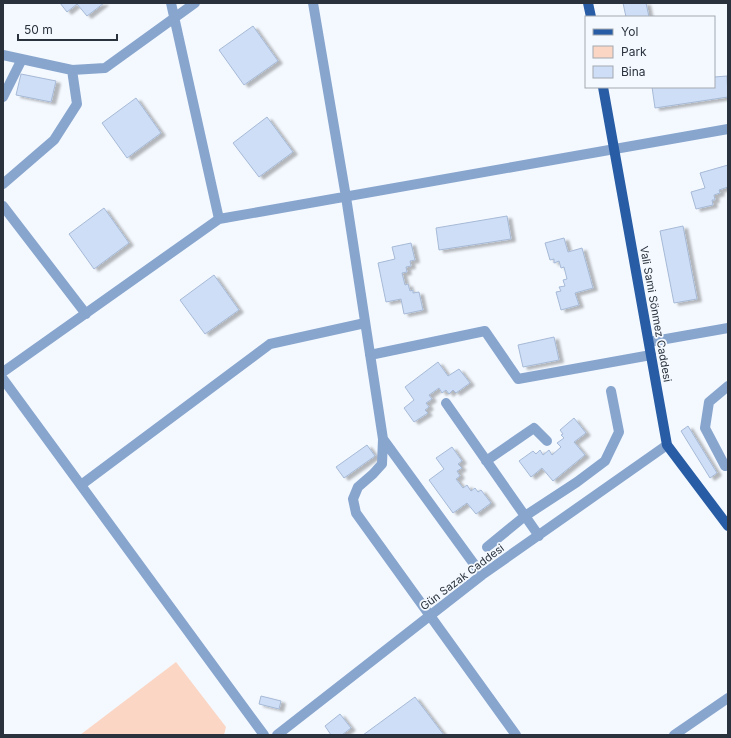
<svg xmlns="http://www.w3.org/2000/svg" width="731" height="738" viewBox="0 0 731 738" font-family="Inter,sans-serif">
	<style>
		.green { fill: #fbd6c5 }
		.building { fill: #cedef6; stroke: #a6b9d6; filter: url(#shadow) }
		.lines { fill: none; stroke-linecap: round; stroke-linejoin: round }
		.minor { stroke: #88a5ce; stroke-width: 10 }
		.major { stroke: #285ca4; stroke-width: 10 }
		.labels { text-anchor: middle; dominant-baseline: central; stroke-width: 3.5; stroke-linejoin: round; paint-order: stroke }
		.street-label { font-size: 11px; fill: #2a323d; stroke: #f4f9ff }
	</style>
	<defs>
		<filter id="shadow"><feDropShadow dx="4.5" dy="2.5" stdDeviation="1" flood-color="#0004"/></filter>
	</defs>
	<rect width="100%" height="100%" fill="#f4f9ff"/>
	<path class="green" d="M 176,662 L 226,727 L 224,735 L 80,735 Z"/>
	<path class="building" d="M 60,3 L 104,3 L 87,16 L 77,4 L 67,12 Z
		M 623,3 L 646,3 L 649,17 L 626,17 Z
		M 253,26 L 278,61 L 244,85 L 219,50 Z
		M 21,74 L 56,81 L 51,102 L 16,95 Z
		M 727,76 L 728,97 L 655,108 L 652,87 L 714,87 L 714,77 Z
		M 136,98 L 161,133 L 127,158 L 102,123 Z
		M 267,117 L 293,152 L 259,177 L 233,143 Z
		M 728,165 L 728,187 L 719,190 L 720,193 L 714,195 L 715,200 L 712,200 L 713,205 L 696,209 L 691,192 L 705,188 L 700,173 Z
		M 104,208 L 129,243 L 94,269 L 69,234 Z
		M 507,216 L 511,239 L 439,250 L 436,228 Z
		M 683,226 L 697,299 L 674,303 L 660,231 Z
		M 564,238 L 568,252 L 582,248 L 593,288 L 575,293 L 579,305 L 561,310 L 556,292 L 561,291 L 559,287 L 565,286 L 563,280 L 567,279 L 564,267 L 561,268 L 559,261 L 554,263 L 554,259 L 550,260 L 545,243 Z
		M 411,243 L 415,260 L 410,261 L 411,266 L 406,267 L 407,272 L 402,273 L 405,285 L 408,284 L 410,291 L 413,290 L 413,293 L 419,292 L 423,310 L 404,314 L 401,299 L 386,302 L 378,263 L 395,259 L 392,247 Z
		M 214,275 L 239,310 L 205,334 L 180,300 Z
		M 554,337 L 559,360 L 523,367 L 518,345 Z
		M 438,362 L 448,376 L 459,369 L 470,383 L 456,393 L 453,390 L 449,394 L 446,390 L 442,393 L 439,388 L 429,395 L 432,399 L 426,403 L 429,407 L 425,410 L 428,413 L 414,422 L 404,408 L 414,400 L 405,387 Z
		M 574,418 L 586,433 L 574,442 L 585,455 L 553,481 L 542,468 L 531,477 L 519,461 L 533,451 L 536,454 L 540,450 L 543,455 L 549,450 L 552,455 L 561,447 L 557,443 L 564,438 L 561,435 L 563,434 L 560,430 Z
		M 688,426 L 717,473 L 710,478 L 681,431 Z
		M 367,445 L 375,456 L 344,478 L 336,467 Z
		M 452,447 L 462,461 L 458,464 L 462,468 L 457,471 L 460,476 L 456,479 L 463,488 L 467,485 L 471,491 L 475,488 L 478,492 L 481,490 L 491,503 L 476,514 L 467,503 L 453,513 L 429,480 L 444,469 L 436,458 Z
		M 261,696 L 281,701 L 279,709 L 259,704 Z
		M 415,697 L 444,735 L 363,735 Z
		M 340,714 L 351,728 L 342,735 L 331,735 L 325,726 Z"/>
	<g class="lines">
		<path class="minor" d="M 171,3 L 219,219
			M 313,3 L 346,197 L 383,439 L 482,575
			M 3,55 L 72,70 L 105,68 L 195,3
			M 3,97 L 22,59
			M 3,184 L 54,140 L 77,104 L 72,70
			M 3,206 L 86,314
			M 649,342 L 728,328
			M 370,355 L 485,331 L 518,379 L 651,355
			M 3,372 L 219,219 L 728,129
			M 3,379 L 264,735
			M 446,403 L 539,536
			M 383,439 L 382,464 L 373,474 L 358,487 L 353,499 L 356,513 L 516,735
			M 486,461 L 534,428 L 547,441
			M 725,466 L 705,428 L 709,402 L 728,386
			M 81,485 L 270,344 L 365,323
			M 487,547 L 525,516 L 577,482 L 605,461 L 619,432 L 611,391
			M 277,735 L 482,575 L 667,445
			M 674,735 L 728,698"/>
		<path class="major" d="M 588,3 L 591,17
			M 603,87 L 667,445 L 728,526"/>
	</g>
	<g class="labels">
		<g class="street-label">
			<text transform="translate(656 314) rotate(80)">Vali Sami Sönmez Caddesi</text>
			<text transform="translate(462 577) rotate(-37)">Gün Sazak Caddesi</text>
		</g>
	</g>
	<rect width="731" height="738" fill="none" stroke="#2a323d" stroke-width="8"/>
	<rect x="585" y="16" width="130" height="72" fill="#f4f9ff" stroke="#a3a9b1"/>
	<rect x="593" y="29" width="20" height="6" fill="#285ca4" stroke="#a3a9b1"/>
	<text x="621" y="36" font-size="12" fill="#2a323d">Yol</text>
	<rect x="593" y="46" width="20" height="12" fill="#fbd6c5" stroke="#a3a9b1"/>
	<text x="621" y="56" font-size="12" fill="#2a323d">Park</text>
	<rect x="593" y="66" width="20" height="12" fill="#cedef6" stroke="#a3a9b1"/>
	<text x="621" y="76" font-size="12" fill="#2a323d">Bina</text>
	<path d="M18 34v6h99v-6" fill="none" stroke="#2a323d" stroke-width="2"/>
	<text x="24" y="34" font-size="12" fill="#2a323d" stroke="#f4f9ff" stroke-width="3" paint-order="stroke">50 m</text>
</svg>
